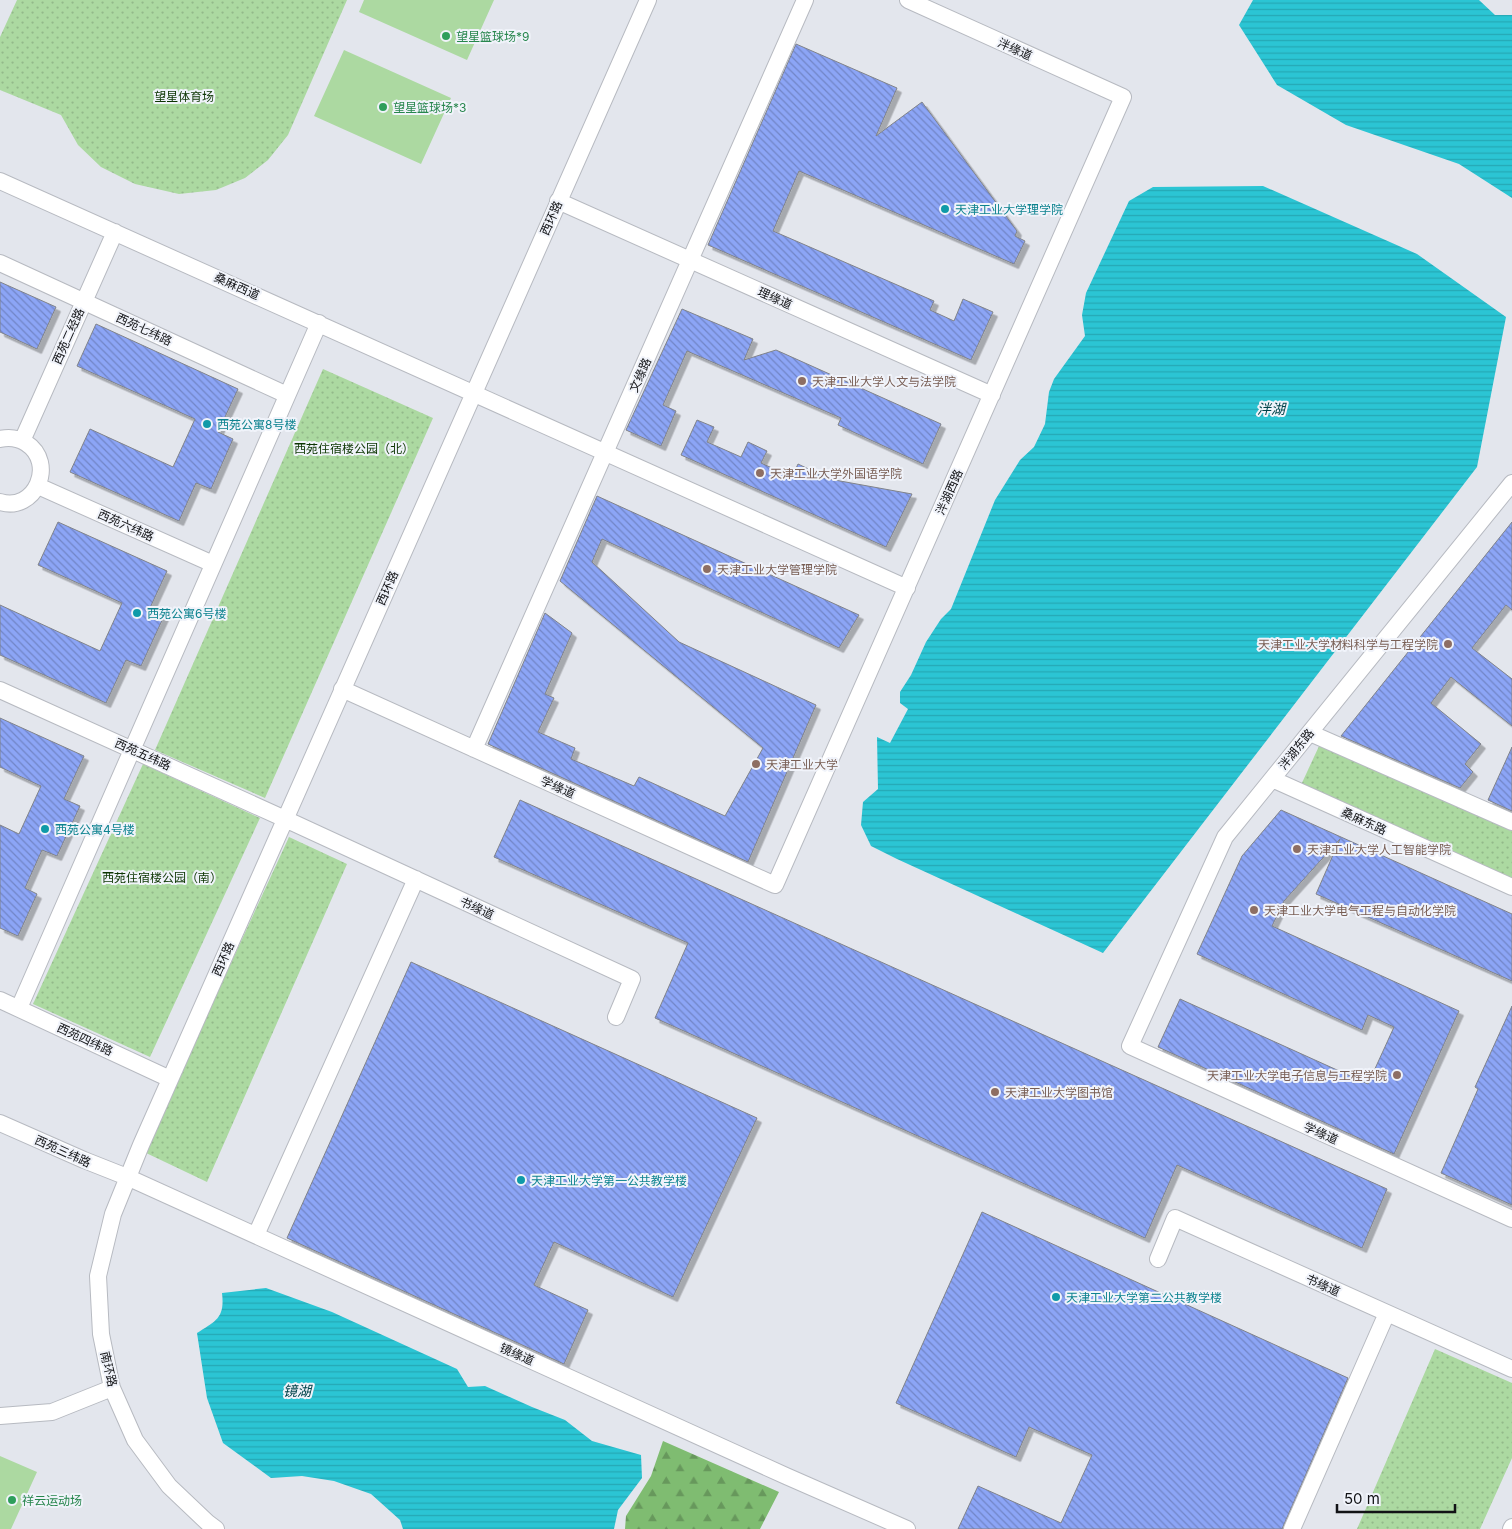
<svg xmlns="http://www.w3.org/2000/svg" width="1512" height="1529" viewBox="0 0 1512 1529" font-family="Inter,'Noto Sans SC',sans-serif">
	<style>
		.green { fill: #acd9a1 }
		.forest { fill: url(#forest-firs) }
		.park { fill: url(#park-dots) }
		.water { fill: url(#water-rules) }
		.building { fill: url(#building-back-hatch); stroke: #808389; filter: url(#shadow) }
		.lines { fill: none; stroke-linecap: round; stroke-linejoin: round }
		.minor-casing { stroke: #b7bac1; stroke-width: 18 }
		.minor { stroke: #fff; stroke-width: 16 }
		.leisure-dot { fill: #2e9e5b; stroke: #f0f3fa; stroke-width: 2 }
		.culture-dot { fill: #0f9aa8; stroke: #f0f3fa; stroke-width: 2 }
		.education-dot { fill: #8d6e63; stroke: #f0f3fa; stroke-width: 2 }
		.labels { text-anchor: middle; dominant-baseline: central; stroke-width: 4; stroke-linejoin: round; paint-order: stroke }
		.leisure-label { font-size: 12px; fill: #27864d; stroke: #f0f3fa; text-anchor: start }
		.street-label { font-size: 12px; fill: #121316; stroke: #f0f3fa }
		.park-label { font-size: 12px; fill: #0c3502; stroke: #f0f3fa }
		.culture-label { font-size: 12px; fill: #0d838f; stroke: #f0f3fa; text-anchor: start }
		.education-label { font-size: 12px; fill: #785e54; stroke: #f0f3fa; text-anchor: start }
		.water-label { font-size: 14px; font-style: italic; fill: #004349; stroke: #f0f3fa }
	</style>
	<defs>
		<pattern id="forest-firs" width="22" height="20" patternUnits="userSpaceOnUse" patternTransform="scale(1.25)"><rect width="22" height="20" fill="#7fbc71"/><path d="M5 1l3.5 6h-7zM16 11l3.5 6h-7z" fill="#67985c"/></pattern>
		<pattern id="park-dots" width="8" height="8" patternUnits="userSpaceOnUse" patternTransform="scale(1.25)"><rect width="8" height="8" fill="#acd9a1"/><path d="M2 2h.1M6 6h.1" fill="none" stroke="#93b98a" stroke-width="1.8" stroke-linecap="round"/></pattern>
		<pattern id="water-rules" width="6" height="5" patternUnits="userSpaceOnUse" patternTransform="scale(1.25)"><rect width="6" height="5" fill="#2bc5d4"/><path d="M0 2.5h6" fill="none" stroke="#25a8b5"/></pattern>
		<pattern id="building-back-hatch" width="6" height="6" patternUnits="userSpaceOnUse" patternTransform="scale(1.25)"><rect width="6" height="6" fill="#8ca5f6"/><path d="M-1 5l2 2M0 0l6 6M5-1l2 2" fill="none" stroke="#7185c6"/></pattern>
		<filter id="shadow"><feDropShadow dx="4.5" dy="4.5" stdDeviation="0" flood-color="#0004"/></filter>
	</defs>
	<rect width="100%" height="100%" fill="#e3e6ed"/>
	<path class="green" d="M 364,0 L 494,0 L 467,60 L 359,12 Z
		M 344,50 L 451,98 L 421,164 L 314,116 Z
		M 0,1456 L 37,1472 L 11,1529 L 0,1529 Z"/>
	<path class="forest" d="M 663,1441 L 779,1492 L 760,1529 L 625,1529 L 626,1516 L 651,1476 Z"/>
	<path class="park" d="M 17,0 L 347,0 L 288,135 L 268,160 L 245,178 L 216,190 L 179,194 L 135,184 L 101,167 L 78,145 L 61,115 L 0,90 L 0,37 Z
		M 323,369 L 433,418 L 265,798 L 155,750 Z
		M 1320,744 L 1512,831 L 1512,879 L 1301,785 Z
		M 143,764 L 260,818 L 150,1057 L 33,1004 Z
		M 289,837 L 347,864 L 207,1182 L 144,1152 Z
		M 1435,1349 L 1512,1383 L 1512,1458 L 1480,1529 L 1357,1529 Z"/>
	<path class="water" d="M 1253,0 L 1479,0 L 1495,15 L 1512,15 L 1512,198 L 1459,164 L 1346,125 L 1277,85 L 1239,25 Z
		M 1263,186 L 1417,254 L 1506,317 L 1477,467 L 1103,953 L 897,859 L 871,846 L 861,825 L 863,802 L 878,789 L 877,737 L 890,743 L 908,709 L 900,703 L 900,692 L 911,675 L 926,642 L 941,619 L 951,609 L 995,500 L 1020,460 L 1034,447 L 1045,424 L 1049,392 L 1054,379 L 1085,336 L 1082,315 L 1086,293 L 1129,201 L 1153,187 Z
		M 266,1288 L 332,1312 L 457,1369 L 468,1387 L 485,1386 L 532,1407 L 565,1420 L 592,1441 L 641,1455 L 642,1478 L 618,1510 L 614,1529 L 403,1529 L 400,1520 L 371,1494 L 334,1481 L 302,1476 L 271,1478 L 223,1443 L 207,1398 L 197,1333 C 216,1321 225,1318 222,1293 Z"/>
	<path class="building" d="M 796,44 L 897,88 L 876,136 L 922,102 L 1017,231 L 1015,236 L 1025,241 L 1014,264 L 799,171 L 773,231 L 934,301 L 930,310 L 954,321 L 963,299 L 993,312 L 971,360 L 708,245 Z
		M 0,282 L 56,307 L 37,349 L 0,332 Z
		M 682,309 L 753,339 L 744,360 L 776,350 L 941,424 L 923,464 L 838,425 L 841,418 L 687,351 L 663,405 L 676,411 L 661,446 L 626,430 Z
		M 96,324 L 238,389 L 218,432 L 233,439 L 211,489 L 196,483 L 179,521 L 70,472 L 90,429 L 173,467 L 195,419 L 77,366 Z
		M 697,420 L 714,427 L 707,442 L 741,457 L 748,442 L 767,451 L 761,463 L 792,477 L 798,464 L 819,474 L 818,477 L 912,494 L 886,547 L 681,455 Z
		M 597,496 L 859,615 L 839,648 L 602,539 L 592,562 L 679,642 L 816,705 L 748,862 L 488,744 L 545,613 L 572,633 L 545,694 L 554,698 L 538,732 L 575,748 L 571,759 L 634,786 L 639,777 L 725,816 L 763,748 L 560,581 Z
		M 58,522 L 167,571 L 149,610 L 164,616 L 141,666 L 126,660 L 106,703 L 0,655 L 0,605 L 100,651 L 122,603 L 38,565 Z
		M 1512,522 L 1512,610 L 1506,605 L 1472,648 L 1512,679 L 1512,726 L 1451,677 L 1431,703 L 1481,744 L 1465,764 L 1473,772 L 1460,788 L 1341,736 Z
		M 0,718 L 84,756 L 64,799 L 80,806 L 57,856 L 42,850 L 25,888 L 37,894 L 18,936 L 0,928 L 0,825 L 19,834 L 41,786 L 0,767 Z
		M 1512,747 L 1512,811 L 1488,800 Z
		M 520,800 L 1387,1189 L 1362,1248 L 1177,1165 L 1145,1238 L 655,1018 L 688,943 L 494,857 Z
		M 1281,810 L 1512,914 L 1512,981 L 1316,894 L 1340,839 L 1284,901 L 1272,926 L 1459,1011 L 1394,1154 L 1158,1047 L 1180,999 L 1368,1084 L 1394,1027 L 1368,1015 L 1362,1030 L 1197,954 L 1242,856 Z
		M 411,962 L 757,1118 L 673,1297 L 554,1242 L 534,1285 L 588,1310 L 564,1364 L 287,1238 Z
		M 1512,1006 L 1512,1205 L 1441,1173 L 1478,1089 L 1475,1087 Z
		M 982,1212 L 1348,1378 L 1282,1529 L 958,1529 L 978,1486 L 1061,1523 L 1092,1455 L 1029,1427 L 1016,1457 L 896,1403 Z"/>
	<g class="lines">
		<g class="minor-casing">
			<path id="minor" d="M 0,181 L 907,588
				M 558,201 L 992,395
				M 0,263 L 287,395
				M 0,439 C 9,437 18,438 26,443 C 57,463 35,513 0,502
				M 22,441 L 115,232
				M 1512,483 L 1225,837 L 1130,1046 L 1512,1219
				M 38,486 L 213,564
				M 342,689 L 775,885 L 1123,97 L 908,0
				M 0,690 L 285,819 L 632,979 L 616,1017
				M 1310,733 L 1512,822
				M 474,749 L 805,0
				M 1272,779 L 1512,887
				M 0,1000 L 170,1079
				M 19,1008 L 319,323
				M 0,1123 L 84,1160 L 127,1177 L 786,1476 L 907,1529
				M 256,1235 L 416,879
				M 1158,1259 L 1175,1218 L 1512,1369
				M 0,1416 L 52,1412 L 112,1388
				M 216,1529 L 208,1523 L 169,1486 L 135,1440 L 112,1388 L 101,1334 L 98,1276 L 113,1214 L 141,1145 L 648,0
				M 1292,1529 L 1387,1313
				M 1511,1529 L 1512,1527"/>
		</g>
		<use href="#minor" class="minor"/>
	</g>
	<g class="leisure-dot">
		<circle cx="446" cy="36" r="5"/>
		<circle cx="383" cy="107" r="5"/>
		<circle cx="12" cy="1500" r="5"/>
	</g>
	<g class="culture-dot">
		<circle cx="945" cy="209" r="5"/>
		<circle cx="207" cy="424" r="5"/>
		<circle cx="137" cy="613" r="5"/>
		<circle cx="45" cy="829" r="5"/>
		<circle cx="521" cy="1180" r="5"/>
		<circle cx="1056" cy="1297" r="5"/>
	</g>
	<g class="education-dot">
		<circle cx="802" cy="381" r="5"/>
		<circle cx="760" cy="473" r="5"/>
		<circle cx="707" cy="569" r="5"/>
		<circle cx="1448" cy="644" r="5"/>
		<circle cx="756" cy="764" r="5"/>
		<circle cx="1297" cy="849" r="5"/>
		<circle cx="1254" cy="910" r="5"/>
		<circle cx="1397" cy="1075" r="5"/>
		<circle cx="995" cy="1092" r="5"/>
	</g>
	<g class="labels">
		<g class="leisure-label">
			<text x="456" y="36">望星篮球场*9</text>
			<text x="393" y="107">望星篮球场*3</text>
			<text x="22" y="1500">祥云运动场</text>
		</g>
		<g class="street-label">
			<text transform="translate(1015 49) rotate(24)">泮缘道</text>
			<text transform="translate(551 218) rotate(-66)">西环路</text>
			<text transform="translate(237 286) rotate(24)">桑麻西道</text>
			<text transform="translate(775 298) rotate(24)">理缘道</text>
			<text transform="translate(144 329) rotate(25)">西苑七纬路</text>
			<text transform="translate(68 336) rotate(-66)">西苑二经路</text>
			<text transform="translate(640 375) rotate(-66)">文缘路</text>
			<text transform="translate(949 492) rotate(-66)">泮湖西路</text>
			<text transform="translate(126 525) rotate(24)">西苑六纬路</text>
			<text transform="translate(387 588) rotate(-66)">西环路</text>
			<text transform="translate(1296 749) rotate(-51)">泮湖东路</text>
			<text transform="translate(143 754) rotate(24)">西苑五纬路</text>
			<text transform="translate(558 787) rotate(24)">学缘道</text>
			<text transform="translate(1364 821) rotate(24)">桑麻东路</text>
			<text transform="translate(477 908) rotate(25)">书缘道</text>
			<text transform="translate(223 959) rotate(-66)">西环路</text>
			<text transform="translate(85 1039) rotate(25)">西苑四纬路</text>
			<text transform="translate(1321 1133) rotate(24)">学缘道</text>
			<text transform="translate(63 1151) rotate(24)">西苑三纬路</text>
			<text transform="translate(1323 1285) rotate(24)">书缘道</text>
			<text transform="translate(517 1354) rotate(24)">镜缘道</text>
			<text transform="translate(109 1369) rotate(77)">南环路</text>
		</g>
		<g class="park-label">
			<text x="184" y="96">望星体育场</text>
			<text x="354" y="448">西苑住宿楼公园（北）</text>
			<text x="162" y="877">西苑住宿楼公园（南）</text>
		</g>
		<g class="culture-label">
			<text x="955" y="209">天津工业大学理学院</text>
			<text x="217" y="424">西苑公寓8号楼</text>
			<text x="147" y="613">西苑公寓6号楼</text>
			<text x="55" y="829">西苑公寓4号楼</text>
			<text x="531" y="1180">天津工业大学第一公共教学楼</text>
			<text x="1066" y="1297">天津工业大学第二公共教学楼</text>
		</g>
		<g class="education-label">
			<text x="812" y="381">天津工业大学人文与法学院</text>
			<text x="770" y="473">天津工业大学外国语学院</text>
			<text x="717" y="569">天津工业大学管理学院</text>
			<text x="1438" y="644" text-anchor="end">天津工业大学材料科学与工程学院</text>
			<text x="766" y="764">天津工业大学</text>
			<text x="1307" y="849">天津工业大学人工智能学院</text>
			<text x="1264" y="910">天津工业大学电气工程与自动化学院</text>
			<text x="1387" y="1075" text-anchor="end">天津工业大学电子信息与工程学院</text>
			<text x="1005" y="1092">天津工业大学图书馆</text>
		</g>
		<g class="water-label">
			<text x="1271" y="408">泮湖</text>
			<text x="297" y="1390">镜湖</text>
		</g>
	</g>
	<path d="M1337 1504v8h118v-8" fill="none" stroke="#121316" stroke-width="2.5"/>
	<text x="1344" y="1504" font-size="15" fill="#121316" stroke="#f0f3fa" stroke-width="4" paint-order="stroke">50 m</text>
</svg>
